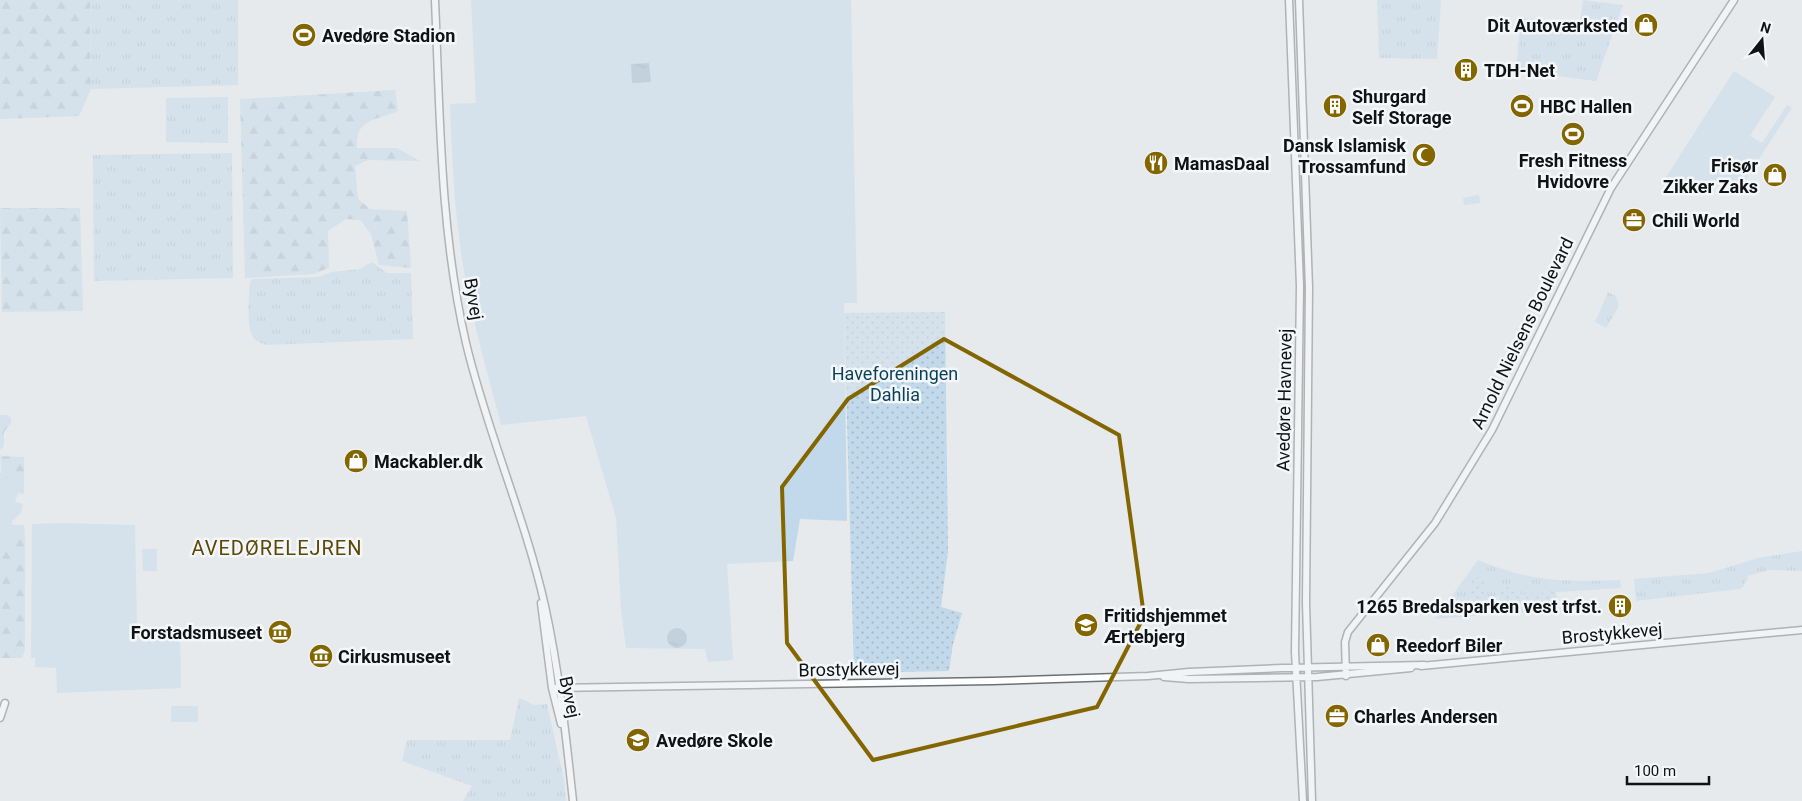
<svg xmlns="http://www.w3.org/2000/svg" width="1802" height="801" viewBox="0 0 1802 801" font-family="Roboto,sans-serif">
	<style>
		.grass { fill: #c1d9ea }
		.forest { fill: url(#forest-firs) }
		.park { fill: url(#park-tufts) }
		.garden { fill: url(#garden-dots) }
		.water { fill: url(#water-ripples) }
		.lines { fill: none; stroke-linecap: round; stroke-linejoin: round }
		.minor-casing { stroke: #6e7173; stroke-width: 9 }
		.minor { stroke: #fff; stroke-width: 6 }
		.marked { fill: none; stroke: #846600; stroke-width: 4; stroke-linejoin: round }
		.labels { text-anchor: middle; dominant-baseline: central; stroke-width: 5; stroke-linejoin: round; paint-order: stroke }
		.poi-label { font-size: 18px; font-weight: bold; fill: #111213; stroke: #f3f7f9; text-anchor: start }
		.street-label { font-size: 18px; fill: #111213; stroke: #f3f7f9 }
		.park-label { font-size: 18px; fill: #0a3f5b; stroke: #f3f7f9 }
		.quarter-label { font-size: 20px; letter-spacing: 1px; fill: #5c4707; stroke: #f3f7f9 }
	</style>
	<defs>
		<pattern id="forest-firs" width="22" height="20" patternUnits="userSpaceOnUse" patternTransform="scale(1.25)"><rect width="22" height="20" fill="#c1d9ea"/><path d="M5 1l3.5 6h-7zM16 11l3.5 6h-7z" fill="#a5b9c8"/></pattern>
		<pattern id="park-tufts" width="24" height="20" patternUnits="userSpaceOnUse" patternTransform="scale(1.25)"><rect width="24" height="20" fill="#c1d9ea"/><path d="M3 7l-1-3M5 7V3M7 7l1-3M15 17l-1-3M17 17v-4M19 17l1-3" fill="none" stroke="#a5b9c8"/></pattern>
		<pattern id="garden-dots" width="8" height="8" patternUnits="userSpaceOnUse" patternTransform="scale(1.25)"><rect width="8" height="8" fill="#c1d9ea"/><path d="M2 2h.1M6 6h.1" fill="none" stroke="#a5b9c8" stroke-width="1.8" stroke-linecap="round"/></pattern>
		<pattern id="water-ripples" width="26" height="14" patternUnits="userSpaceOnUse" patternTransform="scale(1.25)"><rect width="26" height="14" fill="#98b4c7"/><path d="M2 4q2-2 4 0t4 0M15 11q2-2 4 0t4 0" fill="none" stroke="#829aaa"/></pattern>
	</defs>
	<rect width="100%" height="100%" fill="#e6eaec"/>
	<path class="grass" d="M 471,0 L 851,0 L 857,303 L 844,303 L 847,521 L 800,519 L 793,561 L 727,564 L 733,660 L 708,662 L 705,649 L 626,648 L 621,609 L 616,518 L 586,416 L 501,425 C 485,363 466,300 459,236 C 453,192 452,148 450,104 L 476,103 Z
		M 1734,71 L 1775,97 L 1750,136 L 1762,143 L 1787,105 L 1792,108 L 1742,185 L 1666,177 Z
		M 0,471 L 24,492 L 24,494 L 18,493 L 15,502 L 23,504 L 21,513 L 12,521 L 12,525 L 24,525 L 25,537 C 16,540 11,535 0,540 Z
		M 62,523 L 135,525 L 137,629 L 180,629 L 181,688 L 57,693 L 56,668 L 35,667 L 35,658 L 31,658 L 32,524 Z
		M 142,549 L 157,549 L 157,571 L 143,571 Z
		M 171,706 L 198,706 L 198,722 L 171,722 Z"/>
	<path class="forest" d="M 0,0 L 90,0 L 91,89 L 79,116 L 0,119 Z
		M 395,90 L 398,111 C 376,121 355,118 357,148 L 397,148 L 420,161 L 368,160 L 355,166 L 358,199 L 370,209 L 407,211 L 411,268 L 379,265 L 371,234 L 360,220 L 346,219 L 328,231 L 329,268 L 313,274 L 245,278 L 240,99 Z
		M 0,208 L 80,208 L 83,311 L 2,312 Z
		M 0,415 L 7,415 L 11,418 L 11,423 L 4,432 L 4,446 L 0,450 Z
		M 0,454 L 1,456 L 24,457 L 24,492 C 15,488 12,480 2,475 Z
		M 9,536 L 25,537 L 25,649 L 22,658 L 0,658 L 0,540 Z"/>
	<path class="park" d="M 90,0 L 238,0 L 238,85 L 91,89 Z
		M 1377,0 L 1441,0 L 1437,59 L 1379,58 Z
		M 1583,0 L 1623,5 L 1596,81 L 1516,71 L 1521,18 L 1580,24 Z
		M 228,97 L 228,143 L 166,142 L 166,98 Z
		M 232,153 L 233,278 L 94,281 L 93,155 Z
		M 1479,195 L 1480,203 L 1464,205 L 1463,198 Z
		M 372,262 L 387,273 L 411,273 L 413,339 L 267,345 C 262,343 256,342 253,337 C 246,326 249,295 250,282 L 253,279 L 319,277 L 332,272 L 360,269 Z
		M 1608,292 L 1616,296 L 1619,306 L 1606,328 L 1595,322 Z
		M 1802,551 L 1802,571 L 1769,570 L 1748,576 L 1744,586 L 1740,589 L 1636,601 L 1634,579 L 1709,573 L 1758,558 Z
		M 1478,560 C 1531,582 1564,582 1620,580 L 1621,588 L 1497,596 L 1498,614 L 1435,619 Z
		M 519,698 L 534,705 L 547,704 L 564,780 L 566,801 L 463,801 L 472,786 L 402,761 L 407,740 L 510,740 Z"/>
	<path class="garden" d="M 945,312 L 948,551 L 941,607 L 962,613 L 953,644 L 949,671 L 854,673 L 844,313 Z
		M 1475,577 L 1488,581 L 1482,601 L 1469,597 Z
		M 1499,585 L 1517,588 L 1520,594 L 1556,592 L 1558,609 L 1498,614 Z"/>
	<path class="water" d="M 649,63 L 651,82 L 632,83 L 631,64 Z
		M667 638a10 10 0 1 1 20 0a10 10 0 1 1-20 0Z"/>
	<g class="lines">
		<g class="minor-casing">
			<path id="minor" d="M 435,0 C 440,114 440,231 466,343 C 487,432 525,517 545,606 C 559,670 566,736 573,801
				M 1289,0 L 1300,286 L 1295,652 L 1303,801
				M 1299,0 L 1309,288 L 1306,603 L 1312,801
				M 541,603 L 552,688 L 561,724
				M 1421,666 L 1802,630
				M 1346,676 L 1345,642 L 1348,632 L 1435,523 L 1492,430 L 1611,188 L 1734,0
				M 1164,677 L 1189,679 L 1317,677 L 1411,668
				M 552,688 L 992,681 L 1148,676 L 1189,672 L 1282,668 L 1424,665
				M 0,718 L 5,703"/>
		</g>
		<use href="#minor" class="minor"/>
	</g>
	<path d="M0 0H1802V801H0ZM 944,339 L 1119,435 L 1144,616 L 1097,707 L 873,760 L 787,643 L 782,487 L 848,399 Z" fill="#e6eaec" fill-opacity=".55" fill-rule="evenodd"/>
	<path class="marked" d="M 944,339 L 1119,435 L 1144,616 L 1097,707 L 873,760 L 787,643 L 782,487 L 848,399 Z"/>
	<defs>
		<g id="shop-disc" transform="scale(1.25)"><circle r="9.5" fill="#846600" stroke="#f3f7f9"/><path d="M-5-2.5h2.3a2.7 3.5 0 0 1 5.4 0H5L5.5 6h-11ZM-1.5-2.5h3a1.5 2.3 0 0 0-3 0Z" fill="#fff"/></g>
		<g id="stadium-disc" transform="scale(1.25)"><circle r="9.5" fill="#846600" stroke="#f3f7f9"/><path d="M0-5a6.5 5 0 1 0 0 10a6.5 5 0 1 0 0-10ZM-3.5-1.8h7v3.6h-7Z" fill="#fff"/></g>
		<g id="building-disc" transform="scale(1.25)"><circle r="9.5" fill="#846600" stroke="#f3f7f9"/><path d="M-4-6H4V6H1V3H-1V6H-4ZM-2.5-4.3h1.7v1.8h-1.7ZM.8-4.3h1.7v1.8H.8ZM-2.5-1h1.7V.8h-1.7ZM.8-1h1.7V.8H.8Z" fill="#fff"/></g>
		<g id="mosque-disc" transform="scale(1.25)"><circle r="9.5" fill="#846600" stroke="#f3f7f9"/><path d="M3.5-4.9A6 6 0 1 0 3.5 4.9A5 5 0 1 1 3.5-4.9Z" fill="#fff"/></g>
		<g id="restaurant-disc" transform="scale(1.25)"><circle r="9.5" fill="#846600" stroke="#f3f7f9"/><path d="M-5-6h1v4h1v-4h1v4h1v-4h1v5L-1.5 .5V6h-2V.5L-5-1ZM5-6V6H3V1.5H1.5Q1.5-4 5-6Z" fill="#fff"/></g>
		<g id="office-disc" transform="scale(1.25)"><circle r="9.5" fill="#846600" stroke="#f3f7f9"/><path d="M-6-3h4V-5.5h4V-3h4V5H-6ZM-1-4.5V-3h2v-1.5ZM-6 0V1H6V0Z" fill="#fff"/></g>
		<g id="school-disc" transform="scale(1.25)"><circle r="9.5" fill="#846600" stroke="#f3f7f9"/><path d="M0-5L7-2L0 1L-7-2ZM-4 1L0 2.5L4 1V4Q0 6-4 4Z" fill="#fff"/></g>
		<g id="museum-disc" transform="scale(1.25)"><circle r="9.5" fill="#846600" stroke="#f3f7f9"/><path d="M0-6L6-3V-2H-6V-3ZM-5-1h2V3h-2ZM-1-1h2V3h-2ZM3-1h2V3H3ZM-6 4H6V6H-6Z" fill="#fff"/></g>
	</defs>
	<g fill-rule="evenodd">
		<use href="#shop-disc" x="1646" y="25"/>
		<use href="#stadium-disc" x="304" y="35"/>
		<use href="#building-disc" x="1466" y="70"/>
		<use href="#building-disc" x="1335" y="106"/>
		<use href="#stadium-disc" x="1522" y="106"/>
		<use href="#stadium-disc" x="1573" y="134"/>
		<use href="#mosque-disc" x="1424" y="155"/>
		<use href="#restaurant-disc" x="1156" y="163"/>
		<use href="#shop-disc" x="1775" y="175"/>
		<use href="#office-disc" x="1634" y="220"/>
		<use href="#shop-disc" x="356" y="461"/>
		<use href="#building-disc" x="1620" y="606"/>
		<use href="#school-disc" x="1086" y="625"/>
		<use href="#museum-disc" x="280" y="632"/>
		<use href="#shop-disc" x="1378" y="645"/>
		<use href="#museum-disc" x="321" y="656"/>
		<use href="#office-disc" x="1337" y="716"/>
		<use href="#school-disc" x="638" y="740"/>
	</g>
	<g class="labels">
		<g class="poi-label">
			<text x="1628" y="25" text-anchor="end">Dit Autoværksted</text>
			<text x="322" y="35">Avedøre Stadion</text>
			<text x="1484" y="70">TDH-Net</text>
			<text x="1352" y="96">Shurgard<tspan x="1352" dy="21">Self Storage</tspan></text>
			<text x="1540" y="106">HBC Hallen</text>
			<text x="1406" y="145" text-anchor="end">Dansk Islamisk<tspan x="1406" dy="21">Trossamfund</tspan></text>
			<text x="1573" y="160" text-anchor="middle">Fresh Fitness<tspan x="1573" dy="21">Hvidovre</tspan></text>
			<text x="1174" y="163">MamasDaal</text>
			<text x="1758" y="165" text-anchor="end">Frisør<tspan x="1758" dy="21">Zikker Zaks</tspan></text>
			<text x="1652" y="220">Chili World</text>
			<text x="374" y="461">Mackabler.dk</text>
			<text x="1602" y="606" text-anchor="end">1265 Bredalsparken vest trfst.</text>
			<text x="1104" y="615">Fritidshjemmet<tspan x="1104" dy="21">Ærtebjerg</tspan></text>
			<text x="262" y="632" text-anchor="end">Forstadsmuseet</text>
			<text x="1396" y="645">Reedorf Biler</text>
			<text x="338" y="656">Cirkusmuseet</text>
			<text x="1354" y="716">Charles Andersen</text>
			<text x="656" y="740">Avedøre Skole</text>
		</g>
		<g class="street-label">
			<text transform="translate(474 299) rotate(80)">Byvej</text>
			<text transform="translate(1522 333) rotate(-64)">Arnold Nielsens Boulevard</text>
			<text transform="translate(1284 400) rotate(-89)">Avedøre Havnevej</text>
			<text transform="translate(1612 633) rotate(-5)">Brostykkevej</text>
			<text transform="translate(849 669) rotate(-1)">Brostykkevej</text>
			<text transform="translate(570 697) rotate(78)">Byvej</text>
		</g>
		<g class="park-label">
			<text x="895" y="373">Haveforeningen<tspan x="895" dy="21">Dahlia</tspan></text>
		</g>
		<g class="quarter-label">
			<text x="277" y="548">AVEDØRELEJREN</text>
		</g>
	</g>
	<g transform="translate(1762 40) rotate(17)" stroke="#f3f7f9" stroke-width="4" paint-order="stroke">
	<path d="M0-4L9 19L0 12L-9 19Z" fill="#111213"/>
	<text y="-8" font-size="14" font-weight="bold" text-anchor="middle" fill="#111213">N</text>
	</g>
	<path d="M1627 776v8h82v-8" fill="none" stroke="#111213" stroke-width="2.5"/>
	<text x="1634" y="776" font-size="15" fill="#111213" stroke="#f3f7f9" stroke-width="4" paint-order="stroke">100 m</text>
</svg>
